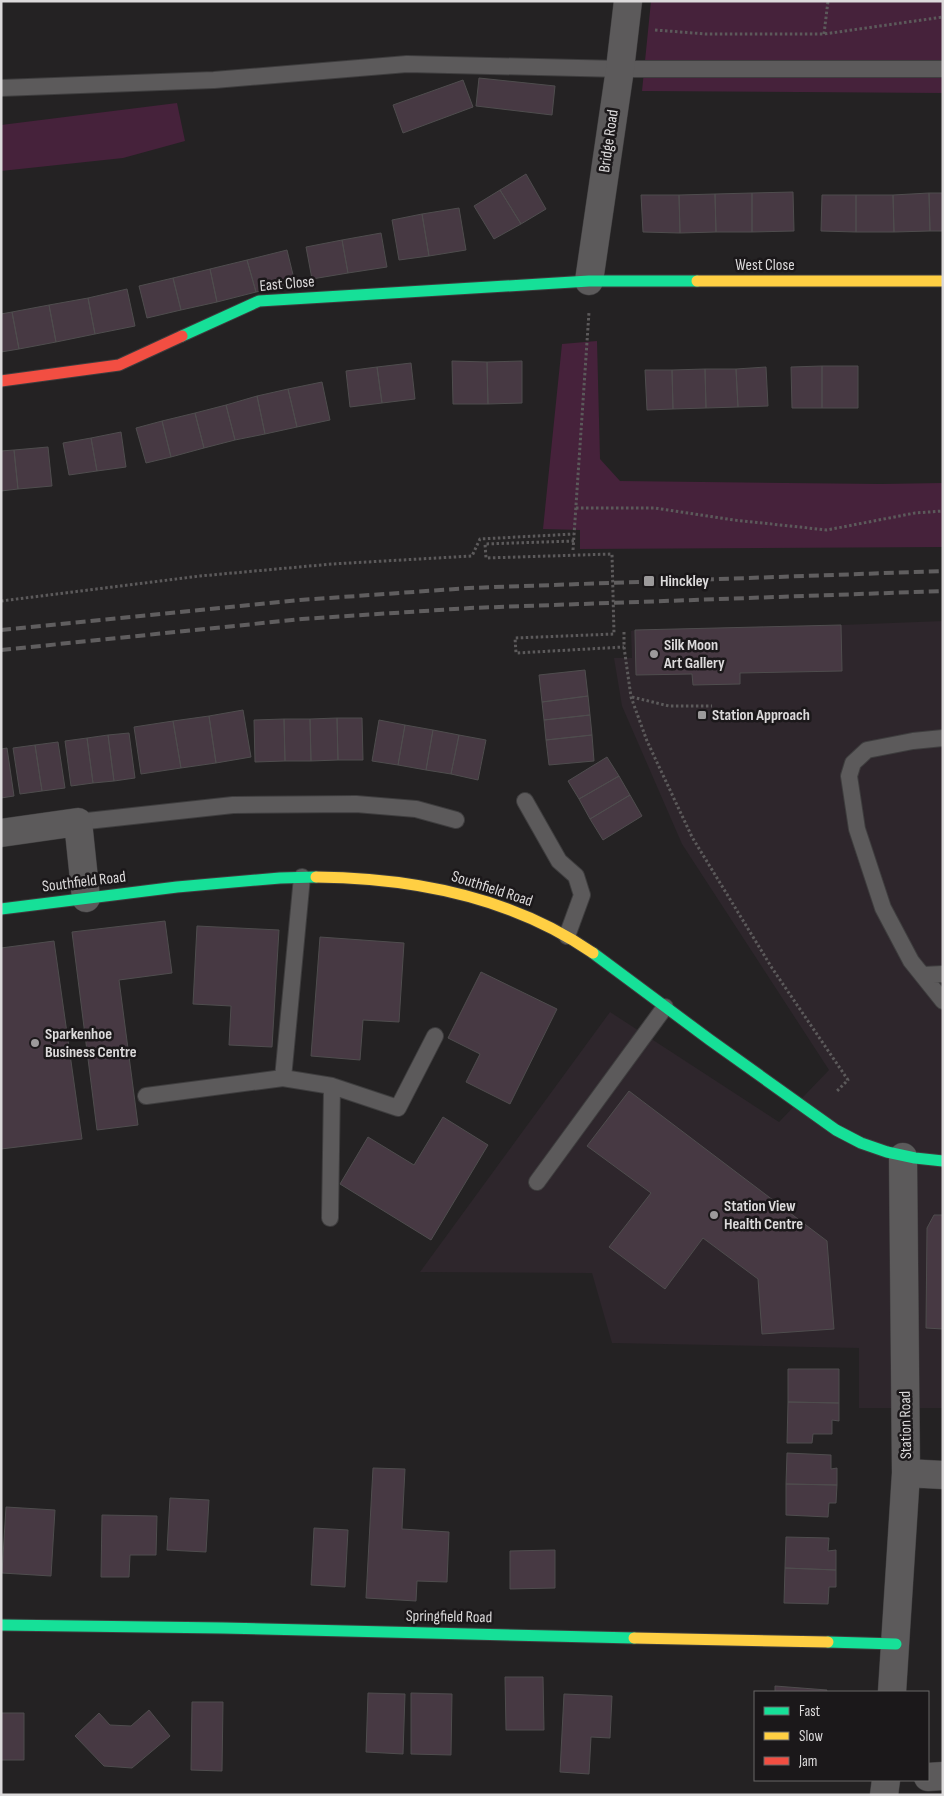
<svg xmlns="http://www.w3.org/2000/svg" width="944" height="1796" viewBox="0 0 944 1796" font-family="'Sofia Sans Condensed',sans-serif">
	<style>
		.built { fill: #2e262c }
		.green { fill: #46223b }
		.building { fill: #473943; stroke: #4f4d4e }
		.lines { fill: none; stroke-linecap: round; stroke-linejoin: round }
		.lane-casing { stroke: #3e3d3e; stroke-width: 18 }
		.street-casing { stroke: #3e3d3e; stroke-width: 29 }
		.fast-casing { stroke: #3e3d3e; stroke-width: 13 }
		.slow-casing { stroke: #3e3d3e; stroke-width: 13 }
		.jam-casing { stroke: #3e3d3e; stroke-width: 13 }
		.path { stroke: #5c5a5b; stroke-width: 3; stroke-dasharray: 2.5 2.5; stroke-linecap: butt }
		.lane { stroke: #5c5a5b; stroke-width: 16 }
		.street { stroke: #5c5a5b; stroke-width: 28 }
		.fast { stroke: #16e098; stroke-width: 11 }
		.slow { stroke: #ffcf43; stroke-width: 11 }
		.jam { stroke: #f24e42; stroke-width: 11 }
		.rail { stroke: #605e5f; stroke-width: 4; stroke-dasharray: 10 5; stroke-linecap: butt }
		.path-bridge { stroke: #5c5a5b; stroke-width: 3; stroke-dasharray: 2.5 2.5; stroke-linecap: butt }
		.poi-dot { fill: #9c9a9b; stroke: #1b181a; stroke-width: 2 }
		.labels { text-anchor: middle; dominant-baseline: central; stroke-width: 5; stroke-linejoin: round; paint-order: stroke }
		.street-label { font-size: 16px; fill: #dcdadb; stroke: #1b181a }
		.poi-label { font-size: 16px; font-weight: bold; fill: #dcdadb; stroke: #1b181a; text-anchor: start }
	</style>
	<rect width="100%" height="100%" fill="#242223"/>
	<path class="built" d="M 943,621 L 943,1408 L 859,1408 L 859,1348 L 612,1343 L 592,1273 L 420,1272 L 610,1012 L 779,1122 L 829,1070 L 682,844 L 622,706 L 614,658 L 632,658 L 631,631 L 635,630 L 841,625 Z"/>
	<path class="green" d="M 651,1 L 943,1 L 943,93 L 642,91 Z
		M 177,103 L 185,141 L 123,158 L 1,171 L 1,125 Z
		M 597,341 L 600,459 L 620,481 L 881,484 L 943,483 L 943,547 L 580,549 L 580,530 L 543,529 L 562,344 Z"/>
	<path class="building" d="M 479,78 L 555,86 L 552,115 L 476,106 Z
		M 463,80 L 473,107 L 403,133 L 393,105 Z
		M 526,174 L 546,209 L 521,224 L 500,190 Z
		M 500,190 L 521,224 L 494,239 L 474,206 Z
		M 793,192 L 794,231 L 752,232 L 752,193 Z
		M 752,193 L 752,232 L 716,232 L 715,194 Z
		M 929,193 L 943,193 L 943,231 L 930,231 Z
		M 929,193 L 930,231 L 894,232 L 893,195 Z
		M 715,194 L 716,232 L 680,233 L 679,195 Z
		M 641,195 L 679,195 L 680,233 L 643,232 Z
		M 822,195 L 856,195 L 856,232 L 821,231 Z
		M 856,195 L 893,195 L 894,232 L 856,232 Z
		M 459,208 L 466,250 L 429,256 L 422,214 Z
		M 422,214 L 429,256 L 399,260 L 392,220 Z
		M 381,233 L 387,267 L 348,273 L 342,240 Z
		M 342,240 L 348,273 L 312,279 L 306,247 Z
		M 287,250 L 295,283 L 256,292 L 247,260 Z
		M 247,260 L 256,292 L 217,302 L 210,269 Z
		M 210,269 L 217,302 L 181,310 L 173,278 Z
		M 173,278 L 181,310 L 147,318 L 139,286 Z
		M 127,289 L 135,326 L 95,334 L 88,298 Z
		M 88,298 L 95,334 L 56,342 L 49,305 Z
		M 49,305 L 56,342 L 19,349 L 12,312 Z
		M 12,312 L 19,349 L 1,352 L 1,314 Z
		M 452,361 L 487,362 L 488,404 L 453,404 Z
		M 522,361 L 522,403 L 488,404 L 487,362 Z
		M 411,363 L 415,399 L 382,403 L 377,367 Z
		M 822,366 L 822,408 L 792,408 L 791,367 Z
		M 822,366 L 858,366 L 858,408 L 822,408 Z
		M 377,367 L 382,403 L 350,407 L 346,371 Z
		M 766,367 L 768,406 L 738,407 L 736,369 Z
		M 705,369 L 736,369 L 738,407 L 706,408 Z
		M 705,369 L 706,408 L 673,409 L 672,370 Z
		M 645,370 L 672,370 L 673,409 L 647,410 Z
		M 322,382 L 330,420 L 297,427 L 288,389 Z
		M 288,389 L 297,427 L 265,434 L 257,396 Z
		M 257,396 L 265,434 L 235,440 L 226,405 Z
		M 226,405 L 235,440 L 204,448 L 195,413 Z
		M 195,413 L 204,448 L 171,457 L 162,421 Z
		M 162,421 L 171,457 L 146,463 L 136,428 Z
		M 121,432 L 126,467 L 97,471 L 91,438 Z
		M 91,438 L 97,471 L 69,475 L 63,443 Z
		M 48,447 L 52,486 L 18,489 L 14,450 Z
		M 14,450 L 18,489 L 1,491 L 1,451 Z
		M 841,625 L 842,671 L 740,673 L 740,684 L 693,685 L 692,674 L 636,675 L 635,630 Z
		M 585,670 L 588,696 L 542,702 L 539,675 Z
		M 588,696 L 590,715 L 544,720 L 542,702 Z
		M 243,710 L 251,757 L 216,763 L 209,716 Z
		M 590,715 L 592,735 L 546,740 L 544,720 Z
		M 209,716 L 216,763 L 181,768 L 173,721 Z
		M 337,718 L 338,760 L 311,761 L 310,719 Z
		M 337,718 L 362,718 L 363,760 L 338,760 Z
		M 284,719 L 285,761 L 255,762 L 254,720 Z
		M 284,719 L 310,719 L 311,761 L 285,761 Z
		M 379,720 L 405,725 L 398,765 L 372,761 Z
		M 173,721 L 181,768 L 141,774 L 134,727 Z
		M 405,725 L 433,730 L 426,770 L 398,765 Z
		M 433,730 L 459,735 L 451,774 L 426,770 Z
		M 129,733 L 135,778 L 114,781 L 108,735 Z
		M 108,735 L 114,781 L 93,783 L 87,738 Z
		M 459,735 L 486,740 L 478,780 L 451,774 Z
		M 592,735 L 594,761 L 549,765 L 546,740 Z
		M 87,738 L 93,783 L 71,786 L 65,741 Z
		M 58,742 L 65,788 L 42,791 L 35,745 Z
		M 35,745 L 42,791 L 20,794 L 13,748 Z
		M 7,748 L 14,796 L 1,798 L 1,749 Z
		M 607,757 L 619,776 L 579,799 L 568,781 Z
		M 619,776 L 630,795 L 590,819 L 579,799 Z
		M 630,795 L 642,816 L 603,840 L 590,819 Z
		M 165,921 L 172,973 L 119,980 L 138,1125 L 97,1130 L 72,932 Z
		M 197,926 L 279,930 L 272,1047 L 229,1045 L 231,1006 L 193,1004 Z
		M 320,937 L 404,943 L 399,1022 L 363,1020 L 360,1060 L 311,1056 Z
		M 54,941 L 82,1139 L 1,1149 L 1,948 Z
		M 481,972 L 557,1009 L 510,1104 L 466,1082 L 480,1054 L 448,1038 Z
		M 629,1091 L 827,1241 L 834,1329 L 762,1334 L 758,1279 L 703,1238 L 665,1289 L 609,1247 L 651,1193 L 587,1146 Z
		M 443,1117 L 488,1145 L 431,1240 L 340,1184 L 368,1137 L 414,1165 Z
		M 934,1215 L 943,1215 L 943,1329 L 926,1328 L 927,1228 Z
		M 788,1369 L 839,1369 L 839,1403 L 788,1402 Z
		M 788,1402 L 839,1403 L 839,1421 L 832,1420 L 832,1434 L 813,1434 L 812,1443 L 787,1443 Z
		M 787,1453 L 831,1455 L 831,1469 L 837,1468 L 837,1485 L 786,1484 Z
		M 373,1468 L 405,1469 L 402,1529 L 449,1532 L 447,1582 L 417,1581 L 416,1601 L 366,1598 Z
		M 786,1484 L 837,1485 L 836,1503 L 829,1503 L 828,1517 L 786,1515 Z
		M 170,1498 L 209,1500 L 206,1552 L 167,1550 Z
		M 6,1507 L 55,1510 L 51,1576 L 2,1573 Z
		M 102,1515 L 157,1516 L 156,1555 L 130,1555 L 129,1577 L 101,1577 Z
		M 314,1528 L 348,1530 L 345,1587 L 311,1585 Z
		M 786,1537 L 829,1538 L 828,1551 L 836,1550 L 836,1570 L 785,1568 Z
		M 555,1550 L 555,1588 L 510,1589 L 510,1551 Z
		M 785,1568 L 836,1570 L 836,1587 L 829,1587 L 828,1604 L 784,1603 Z
		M 505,1677 L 543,1677 L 544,1730 L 506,1730 Z
		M 775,1686 L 827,1690 L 826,1692 L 775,1692 Z
		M 368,1693 L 405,1694 L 403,1754 L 366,1752 Z
		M 411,1693 L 452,1694 L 451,1755 L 411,1754 Z
		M 564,1694 L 612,1696 L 610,1738 L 591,1737 L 589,1774 L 560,1772 Z
		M 192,1702 L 223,1702 L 222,1771 L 191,1770 Z
		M 149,1710 L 170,1736 L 132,1768 L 104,1766 L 75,1736 L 99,1713 L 110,1725 L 131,1726 Z
		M 1,1713 L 24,1713 L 24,1760 L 1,1760 Z"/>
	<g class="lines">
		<g class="lane-casing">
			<path id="lane" d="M 1,88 L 214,80 L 407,64 L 620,69 L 943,69
				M 943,738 L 913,741 L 867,750 L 853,763 L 849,776 L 857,829 L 883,908 L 911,961 L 943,1001
				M 525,801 L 559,861 L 576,876 L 582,895 L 567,936
				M 78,822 L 233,805 L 356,804 L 416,809 L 456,820
				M 923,975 L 943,974
				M 283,1078 L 332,1086 L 330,1218
				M 332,1086 L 398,1108 L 435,1036
				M 146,1096 L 283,1078 L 302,877
				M 537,1182 L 665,1007"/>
		</g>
		<g class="street-casing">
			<path id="street" d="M 589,281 L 620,69 L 628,1
				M 1,833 L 78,822 L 86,898
				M 906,1473 L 943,1475
				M 892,1692 L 906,1473 L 903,1157
				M 928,1777 L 943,1776
				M 884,1795 L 886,1780"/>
		</g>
		<g class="fast-casing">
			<path id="fast" d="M 182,336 L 259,301 L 589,281 L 697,281
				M 1,909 L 177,887 L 280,878 L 316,877
				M 593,953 L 710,1040 L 836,1130 L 861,1143 L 887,1152 L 915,1158 L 943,1161
				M 1,1625 L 223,1628 L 634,1638
				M 828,1642 L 896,1644"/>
		</g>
		<g class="slow-casing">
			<path id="slow" d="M 697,281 L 941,281
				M 316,877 C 413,878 512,897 593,953
				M 634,1638 L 828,1642"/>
		</g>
		<g class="jam-casing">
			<path id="jam" d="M 1,381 L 119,365 L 182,336"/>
		</g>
		<path class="path" d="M 655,30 L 706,34 L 824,34 L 943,17
			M 824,34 L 828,1
			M 576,508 L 655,508 L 734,520 L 827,530 L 915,513 L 943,511
			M 573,550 L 589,312
			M 1,601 L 200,576 L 332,564 L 472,556 L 480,539 L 574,534
			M 624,632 L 624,647 L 631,697 L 647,741 L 692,837 L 772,968 L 848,1080 L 836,1092
			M 632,697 L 669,706 L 712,706"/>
		<use href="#lane" class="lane"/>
		<use href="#street" class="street"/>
		<use href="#fast" class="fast"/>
		<use href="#slow" class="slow"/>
		<use href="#jam" class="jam"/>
		<path class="rail" d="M 1,630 L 300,600 L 469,588 L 943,571
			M 1,650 L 302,619 L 470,608 L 943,591"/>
		<path class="path-bridge" d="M 574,541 L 485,544 L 486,558 L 612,554 L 614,634 L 515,638 L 516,653 L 624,647"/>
	</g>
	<g class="poi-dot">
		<rect x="643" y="575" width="12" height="12" rx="2.5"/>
		<circle cx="654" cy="654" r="5"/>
		<rect x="697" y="710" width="10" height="10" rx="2.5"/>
		<circle cx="35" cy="1043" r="5"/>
		<circle cx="714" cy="1215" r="5"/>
	</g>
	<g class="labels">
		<g class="street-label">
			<text transform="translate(609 141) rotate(-82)">Bridge Road</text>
			<text x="765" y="265">West Close</text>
			<text transform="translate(287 284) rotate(-5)">East Close</text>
			<text transform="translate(84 882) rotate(-7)">Southfield Road</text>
			<text transform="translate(492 889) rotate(18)">Southfield Road</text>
			<text transform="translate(906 1425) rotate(-91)">Station Road</text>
			<text transform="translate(449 1617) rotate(1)">Springfield Road</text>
		</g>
		<g class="poi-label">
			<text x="660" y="581">Hinckley</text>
			<text x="664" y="645">Silk Moon<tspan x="664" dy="18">Art Gallery</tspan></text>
			<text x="712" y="715">Station Approach</text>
			<text x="45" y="1034">Sparkenhoe<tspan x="45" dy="18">Business Centre</tspan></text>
			<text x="724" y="1206">Station View<tspan x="724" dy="18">Health Centre</tspan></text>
		</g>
	</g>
	<rect width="944" height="1796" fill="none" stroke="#dcdadb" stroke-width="5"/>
	<rect x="754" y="1691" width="175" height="90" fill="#1b181a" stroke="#686667"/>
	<rect x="764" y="1707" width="25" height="8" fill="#16e098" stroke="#686667"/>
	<text x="799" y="1716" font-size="15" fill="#dcdadb">Fast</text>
	<rect x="764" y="1732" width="25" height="8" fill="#ffcf43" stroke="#686667"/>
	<text x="799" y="1741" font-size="15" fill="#dcdadb">Slow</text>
	<rect x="764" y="1757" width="25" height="8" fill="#f24e42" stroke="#686667"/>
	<text x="799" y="1766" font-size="15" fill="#dcdadb">Jam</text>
</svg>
